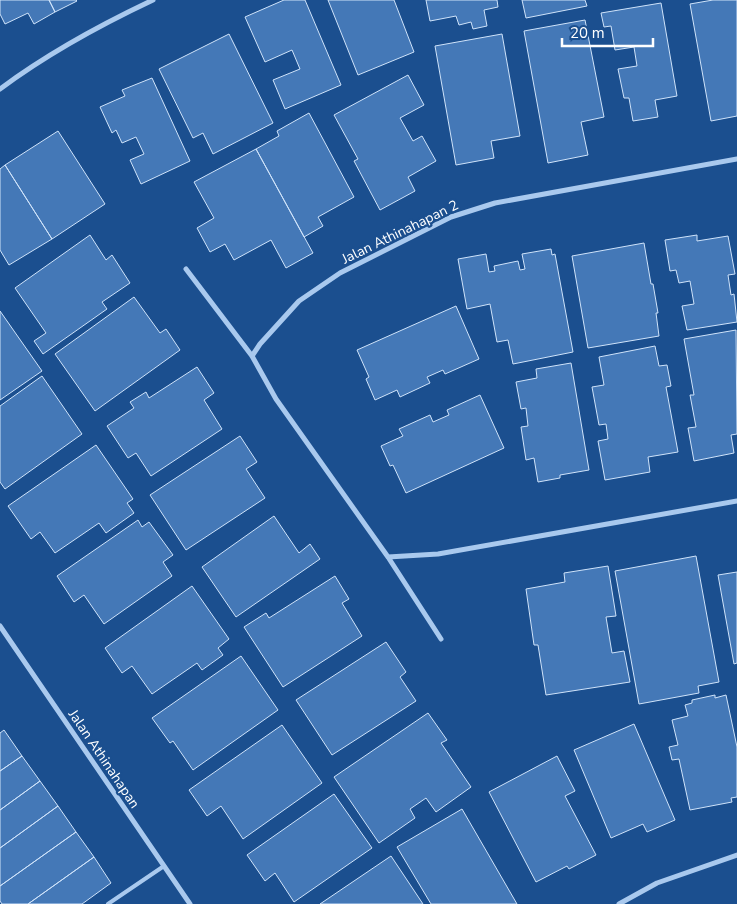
<svg xmlns="http://www.w3.org/2000/svg" width="737" height="904" viewBox="0 0 737 904" font-family="'Nunito Sans',sans-serif">
	<style>
		.building { fill: #4478b7; stroke: #cfe3fa }
		.lines { fill: none; stroke-linecap: round; stroke-linejoin: round }
		.service { stroke: #a9c9ee; stroke-width: 4 }
		.minor { stroke: #a9c9ee; stroke-width: 5 }
		.labels { text-anchor: middle; dominant-baseline: central; stroke-width: 4.5; stroke-linejoin: round; paint-order: stroke }
		.street-label { font-size: 14px; fill: #fff; stroke: #1b4f8f }
	</style>
	<rect width="100%" height="100%" fill="#1b4f8f"/>
	<path class="building" d="M 0,0 L 49,0 L 55,12 L 34,24 L 28,13 L 5,24 L 0,14 Z
		M 49,0 L 76,0 L 77,1 L 55,12 Z
		M 284,0 L 305,0 L 341,85 L 285,109 L 273,80 L 300,69 L 292,50 L 265,62 L 245,17 Z
		M 328,0 L 394,0 L 414,52 L 358,75 Z
		M 426,0 L 497,0 L 498,7 L 484,10 L 487,26 L 473,29 L 471,22 L 459,25 L 456,16 L 430,21 Z
		M 522,0 L 585,0 L 587,6 L 526,18 Z
		M 713,0 L 737,0 L 737,116 L 711,121 L 690,4 Z
		M 661,3 L 677,96 L 655,100 L 658,117 L 633,121 L 629,98 L 624,98 L 618,69 L 637,66 L 634,47 L 615,50 L 611,26 L 604,27 L 601,13 Z
		M 585,20 L 604,117 L 581,122 L 588,155 L 548,163 L 524,31 Z
		M 229,34 L 273,123 L 213,154 L 203,133 L 193,138 L 159,69 Z
		M 502,34 L 520,136 L 491,141 L 494,158 L 456,165 L 435,46 Z
		M 408,75 L 424,105 L 400,118 L 413,141 L 422,136 L 436,161 L 408,177 L 415,191 L 380,210 L 354,161 L 358,159 L 334,115 Z
		M 152,78 L 190,161 L 141,184 L 130,160 L 144,154 L 136,137 L 122,143 L 116,130 L 112,133 L 100,107 L 125,96 L 122,90 Z
		M 309,113 L 354,197 L 318,217 L 323,226 L 304,237 L 256,149 L 279,136 L 277,131 Z
		M 58,131 L 105,204 L 52,239 L 5,165 Z
		M 256,149 L 313,253 L 286,268 L 271,240 L 234,260 L 225,244 L 210,252 L 197,228 L 214,218 L 194,182 Z
		M 5,165 L 52,239 L 9,265 L 0,250 L 0,169 Z
		M 90,235 L 106,260 L 112,255 L 130,283 L 102,302 L 107,309 L 43,354 L 34,341 L 46,333 L 15,288 Z
		M 697,235 L 697,241 L 728,236 L 735,274 L 728,275 L 731,295 L 734,294 L 737,322 L 687,330 L 682,306 L 694,304 L 690,281 L 679,283 L 676,270 L 670,271 L 665,240 Z
		M 644,243 L 651,284 L 653,284 L 658,313 L 656,313 L 659,336 L 588,348 L 572,256 Z
		M 551,249 L 552,255 L 555,254 L 573,352 L 513,364 L 508,340 L 497,342 L 490,304 L 467,309 L 458,259 L 486,254 L 489,272 L 495,271 L 494,266 L 518,261 L 520,270 L 525,269 L 522,254 Z
		M 134,297 L 160,333 L 166,329 L 180,350 L 95,411 L 55,354 Z
		M 456,306 L 479,359 L 445,374 L 443,370 L 427,377 L 430,383 L 400,397 L 397,390 L 375,400 L 366,379 L 369,377 L 357,350 Z
		M 0,311 L 42,371 L 0,400 Z
		M 736,330 L 737,434 L 731,435 L 734,453 L 694,461 L 688,428 L 696,427 L 690,395 L 694,395 L 684,339 Z
		M 655,346 L 659,366 L 667,365 L 671,386 L 666,387 L 678,452 L 648,457 L 650,472 L 605,480 L 598,441 L 608,439 L 606,424 L 599,425 L 592,387 L 604,385 L 599,357 Z
		M 571,363 L 589,470 L 560,475 L 560,478 L 538,482 L 534,458 L 526,460 L 521,427 L 528,426 L 526,408 L 521,409 L 516,382 L 537,378 L 536,369 Z
		M 197,367 L 214,393 L 204,400 L 222,429 L 151,476 L 136,453 L 128,458 L 107,426 L 134,408 L 130,402 L 146,392 L 149,398 Z
		M 42,376 L 82,434 L 5,489 L 0,482 L 0,406 Z
		M 480,395 L 504,448 L 406,493 L 393,465 L 390,466 L 381,446 L 403,436 L 399,429 L 430,415 L 433,422 L 449,415 L 447,410 Z
		M 240,436 L 257,462 L 246,469 L 265,498 L 186,550 L 150,495 Z
		M 96,445 L 133,499 L 127,503 L 134,513 L 106,533 L 99,523 L 55,553 L 40,532 L 31,539 L 8,506 Z
		M 274,516 L 299,553 L 310,544 L 320,559 L 236,617 L 202,567 Z
		M 138,520 L 142,527 L 149,522 L 173,555 L 163,562 L 172,576 L 104,624 L 84,595 L 74,602 L 57,576 Z
		M 696,556 L 719,682 L 698,686 L 699,693 L 639,704 L 615,571 Z
		M 608,566 L 616,616 L 606,617 L 612,653 L 624,651 L 630,682 L 546,695 L 538,645 L 534,645 L 526,589 L 565,582 L 564,573 Z
		M 737,572 L 737,663 L 734,664 L 718,575 Z
		M 335,576 L 349,599 L 342,603 L 362,636 L 283,687 L 244,627 L 266,613 L 269,618 Z
		M 192,586 L 229,639 L 218,648 L 223,655 L 202,670 L 197,663 L 152,694 L 132,666 L 122,673 L 105,648 Z
		M 386,642 L 406,672 L 400,677 L 416,701 L 332,755 L 296,700 Z
		M 241,656 L 278,710 L 193,770 L 173,741 L 170,743 L 152,718 Z
		M 715,695 L 715,698 L 726,695 L 737,747 L 737,797 L 731,798 L 732,802 L 690,810 L 679,759 L 672,760 L 669,747 L 678,745 L 672,720 L 688,716 L 685,705 L 692,703 L 692,700 Z
		M 428,713 L 447,740 L 441,743 L 471,787 L 436,812 L 426,798 L 410,809 L 415,818 L 379,843 L 334,777 Z
		M 634,724 L 675,820 L 647,832 L 643,824 L 611,838 L 574,750 Z
		M 282,725 L 322,783 L 243,839 L 221,806 L 207,816 L 189,790 Z
		M 4,730 L 22,756 L 0,771 L 0,733 Z
		M 22,756 L 40,781 L 0,810 L 0,771 Z
		M 557,756 L 575,791 L 565,796 L 596,855 L 569,869 L 567,866 L 536,882 L 489,792 Z
		M 40,781 L 58,806 L 0,848 L 0,810 Z
		M 334,794 L 372,848 L 294,902 L 275,873 L 265,881 L 247,855 Z
		M 58,806 L 76,832 L 0,886 L 0,848 Z
		M 462,809 L 517,904 L 431,904 L 397,847 Z
		M 76,832 L 94,857 L 28,904 L 2,904 L 0,901 L 0,886 Z
		M 391,856 L 423,904 L 320,904 Z
		M 94,857 L 111,883 L 82,904 L 28,904 Z"/>
	<g class="lines">
		<path class="service" d="M 108,904 L 164,866"/>
		<path class="minor" d="M 0,89 C 47,54 100,25 153,0
			M 186,269 L 252,356 L 276,399 L 388,557 L 441,639
			M 252,356 L 260,344 L 299,301 L 340,273 L 451,217 L 495,203 L 737,159
			M 388,557 L 438,554 L 737,501
			M 0,626 L 190,904
			M 619,904 L 657,883 L 737,855"/>
	</g>
	<g class="labels">
		<g class="street-label">
			<text transform="translate(400 232) rotate(-26)">Jalan Athinahapan 2</text>
			<text transform="translate(104 759) rotate(56)">Jalan Athinahapan</text>
		</g>
	</g>
	<path d="M562 38v8h91v-8" fill="none" stroke="#ffffff" stroke-width="2.5"/>
	<text x="570" y="38" font-size="15" fill="#ffffff" stroke="#1b4f8f" stroke-width="4" paint-order="stroke">20 m</text>
</svg>
